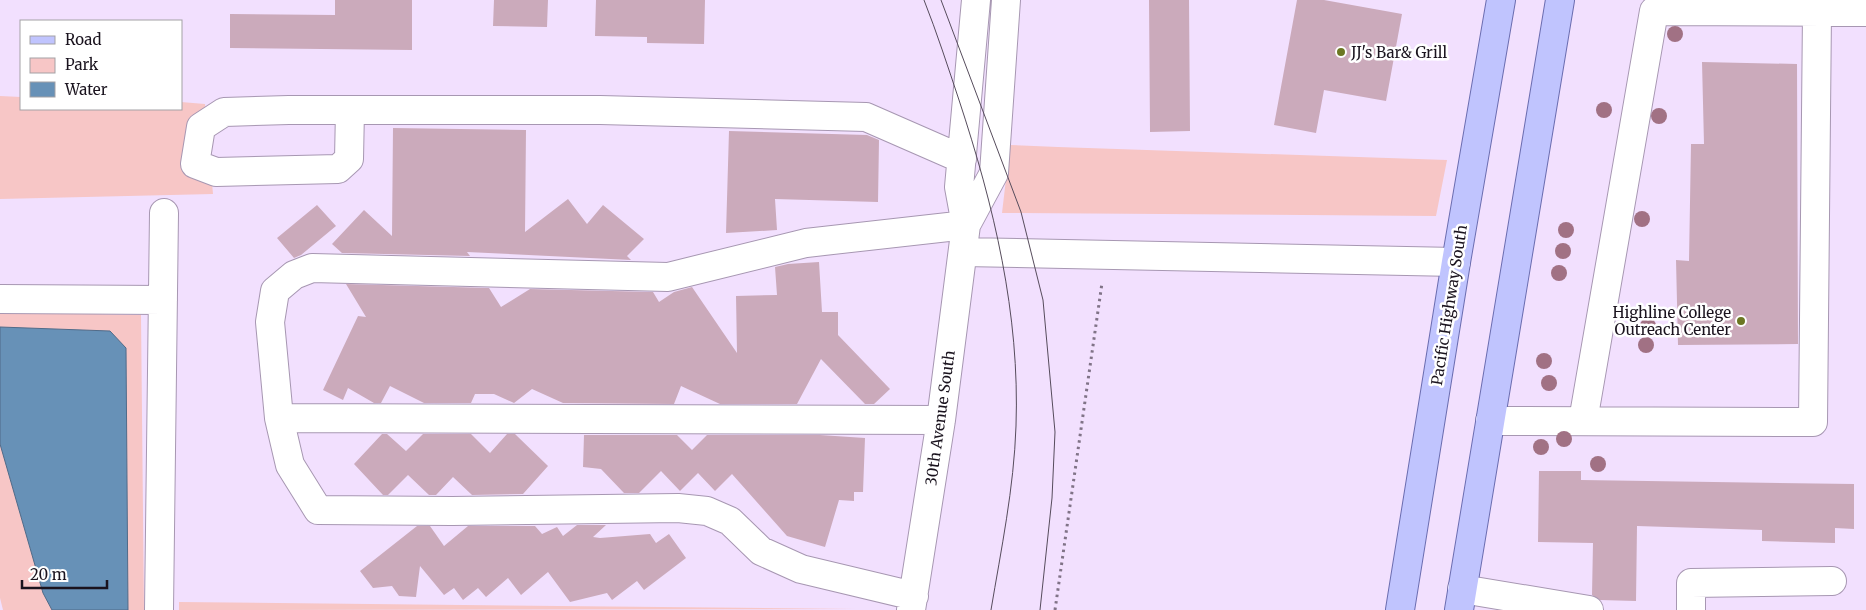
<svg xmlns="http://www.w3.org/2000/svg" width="1866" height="610" viewBox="0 0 1866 610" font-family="Merriweather,serif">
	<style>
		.green { fill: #f7c6c6 }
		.water { fill: #6791b7; stroke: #506b89 }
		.building { fill: #cbaabb }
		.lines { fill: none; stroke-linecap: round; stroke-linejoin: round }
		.minor-casing { stroke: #a797b2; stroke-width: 30 }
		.major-casing { stroke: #6b6db0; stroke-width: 30 }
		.path { stroke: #807387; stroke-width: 3; stroke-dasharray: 2.5 4; stroke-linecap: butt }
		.minor { stroke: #fff; stroke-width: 28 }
		.major { stroke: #c0c4fe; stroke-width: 28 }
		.tram { stroke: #564c5c; stroke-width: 1 }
		.tree { fill: #a17184 }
		.poi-dot { fill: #6b7723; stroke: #fff; stroke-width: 2 }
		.labels { text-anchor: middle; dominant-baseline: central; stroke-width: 5; stroke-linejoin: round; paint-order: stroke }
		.poi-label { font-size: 15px; fill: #1a131e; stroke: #fff; text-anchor: start }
		.street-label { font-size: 15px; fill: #1a131e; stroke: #fff }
	</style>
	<rect width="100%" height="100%" fill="#f2e0fe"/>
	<path class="green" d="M 0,96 L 21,97 L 21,109 L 181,109 L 181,102 L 205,104 L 213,194 L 0,199 Z
		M 1010,145 L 1058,147 L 1447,160 L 1436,216 L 1002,213 Z
		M 0,312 L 141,315 L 144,610 L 3,610 L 0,598 Z
		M 179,602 L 856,609 L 179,610 Z"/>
	<path class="water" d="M 0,327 L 110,331 L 126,348 L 128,610 L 52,610 L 43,593 L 0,444 Z"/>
	<path class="building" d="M 335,0 L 412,0 L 412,50 L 230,48 L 230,14 L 335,15 Z
		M 494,0 L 548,0 L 547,27 L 493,26 Z
		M 596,0 L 705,0 L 704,44 L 647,43 L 647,37 L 595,36 Z
		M 1149,0 L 1189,0 L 1190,131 L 1150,132 Z
		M 1297,0 L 1324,0 L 1402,14 L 1386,101 L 1324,90 L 1316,133 L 1274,125 Z
		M 1702,62 L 1797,64 L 1798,344 L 1678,345 L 1676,260 L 1689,261 L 1691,144 L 1704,144 Z
		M 393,128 L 526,130 L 525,232 L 568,199 L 587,224 L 603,205 L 644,239 L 627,256 L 631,260 L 467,252 L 470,256 L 342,253 L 332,244 L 364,210 L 392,236 Z
		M 729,131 L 867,135 L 879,140 L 878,202 L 775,199 L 777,230 L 726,233 Z
		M 317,205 L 336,226 L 301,255 L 294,258 L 277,238 Z
		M 819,262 L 822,312 L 838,312 L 838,335 L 890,389 L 874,404 L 865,404 L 821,359 L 797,404 L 720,404 L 681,386 L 674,404 L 563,403 L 532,389 L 514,403 L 494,394 L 475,394 L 471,403 L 424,403 L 390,386 L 381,403 L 374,403 L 348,388 L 343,400 L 323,390 L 358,316 L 366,317 L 346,284 L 489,288 L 501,307 L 530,289 L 653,292 L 659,302 L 674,292 L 692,287 L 737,353 L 736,296 L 777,295 L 775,267 L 788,264 Z
		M 382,434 L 387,434 L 406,451 L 423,434 L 471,434 L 490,453 L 507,434 L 515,434 L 548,466 L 523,494 L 472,495 L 453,477 L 436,495 L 429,495 L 408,475 L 388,495 L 383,495 L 354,464 Z
		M 584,435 L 677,435 L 692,450 L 707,435 L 820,435 L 865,438 L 863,492 L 854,492 L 854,501 L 839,500 L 825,547 L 787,536 L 732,474 L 715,491 L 698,473 L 680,491 L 661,471 L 639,493 L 624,493 L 601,469 L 583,467 Z
		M 1539,471 L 1581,471 L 1581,480 L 1854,484 L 1854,529 L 1835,528 L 1835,543 L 1762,541 L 1762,530 L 1637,526 L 1636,601 L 1600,600 L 1592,595 L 1593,543 L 1538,542 Z
		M 577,525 L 606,525 L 593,537 L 600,538 L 650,534 L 656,543 L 669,534 L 686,558 L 644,590 L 637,581 L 612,600 L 607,593 L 570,602 L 548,572 L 521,595 L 508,578 L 486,597 L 478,588 L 463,600 L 454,588 L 444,595 L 420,566 L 416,597 L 399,596 L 392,586 L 373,588 L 360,571 L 417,526 L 430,526 L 444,546 L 468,526 L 535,526 L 542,534 L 557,527 L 563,536 Z"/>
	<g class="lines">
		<g class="minor-casing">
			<path id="minor" d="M 350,110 L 349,159 L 338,169 L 216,172 L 195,164 L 201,127 L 224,112 L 289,110 L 600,110 L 866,117 L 962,159
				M 966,225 L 994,173 L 1006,0
				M 963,252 L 1456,262
				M 0,299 L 163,300
				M 279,418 L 941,420
				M 1490,421 L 1813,422 L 1817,12
				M 1583,421 L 1654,11 L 1866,12
				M 1462,589 L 1589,610
				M 914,596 L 801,569 L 761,551 L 730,521 L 707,511 L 678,508 L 452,511 L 318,510 L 290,465 L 279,418 L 270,322 L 275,291 L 294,275 L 312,268 L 668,277 L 806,243 L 966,225
				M 159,610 L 164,213
				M 911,610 L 941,420 L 966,225 L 959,187 L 976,0
				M 1691,610 L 1691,583 L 1832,581"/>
		</g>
		<g class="major-casing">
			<path id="major" d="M 1400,610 L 1456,262 L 1501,0
				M 1459,610 L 1560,0"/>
		</g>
		<path class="path" d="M 1055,610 L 1102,283"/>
		<use href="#minor" class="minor"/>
		<use href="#major" class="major"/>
		<path class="tram" d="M 924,0 C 937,33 948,67 959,100 C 994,206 1020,314 1016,426 C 1014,488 1001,550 991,610
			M 941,0 L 1021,212 L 1043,300 L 1055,432 L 1052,498 L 1040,610"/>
	</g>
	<g class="tree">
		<circle cx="1675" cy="34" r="8"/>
		<circle cx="1604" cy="110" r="8"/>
		<circle cx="1659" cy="116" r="8"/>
		<circle cx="1642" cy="219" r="8"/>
		<circle cx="1566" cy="230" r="8"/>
		<circle cx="1563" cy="251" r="8"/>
		<circle cx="1559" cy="273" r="8"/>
		<circle cx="1648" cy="326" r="8"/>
		<circle cx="1646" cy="345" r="8"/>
		<circle cx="1544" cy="361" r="8"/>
		<circle cx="1549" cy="383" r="8"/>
		<circle cx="1564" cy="439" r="8"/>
		<circle cx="1541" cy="447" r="8"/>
		<circle cx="1598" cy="464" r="8"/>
	</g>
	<g class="poi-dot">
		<circle cx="1341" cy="52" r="5"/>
		<circle cx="1741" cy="321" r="5"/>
	</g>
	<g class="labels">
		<g class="poi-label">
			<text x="1351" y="52">JJ's Bar&amp; Grill</text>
			<text x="1731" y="312" text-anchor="end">Highline College<tspan x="1731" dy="17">Outreach Center</tspan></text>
		</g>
		<g class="street-label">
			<text transform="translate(1449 305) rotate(-81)">Pacific Highway South</text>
			<text transform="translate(940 418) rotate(-82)">30th Avenue South</text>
		</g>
	</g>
	<rect x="20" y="20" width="162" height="90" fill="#ffffff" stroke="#a3a1a5"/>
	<rect x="30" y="36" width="25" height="8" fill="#c0c4fe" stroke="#a3a1a5"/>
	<text x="65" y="45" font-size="15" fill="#1a131e">Road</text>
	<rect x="30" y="58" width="25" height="15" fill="#f7c6c6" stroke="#a3a1a5"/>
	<text x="65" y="70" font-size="15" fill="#1a131e">Park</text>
	<rect x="30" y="82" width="25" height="15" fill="#6791b7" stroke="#a3a1a5"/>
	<text x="65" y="95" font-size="15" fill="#1a131e">Water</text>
	<path d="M22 580v8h85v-8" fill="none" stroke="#1a131e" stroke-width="2.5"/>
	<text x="30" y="580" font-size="15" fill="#1a131e" stroke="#ffffff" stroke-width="4" paint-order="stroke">20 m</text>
</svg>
